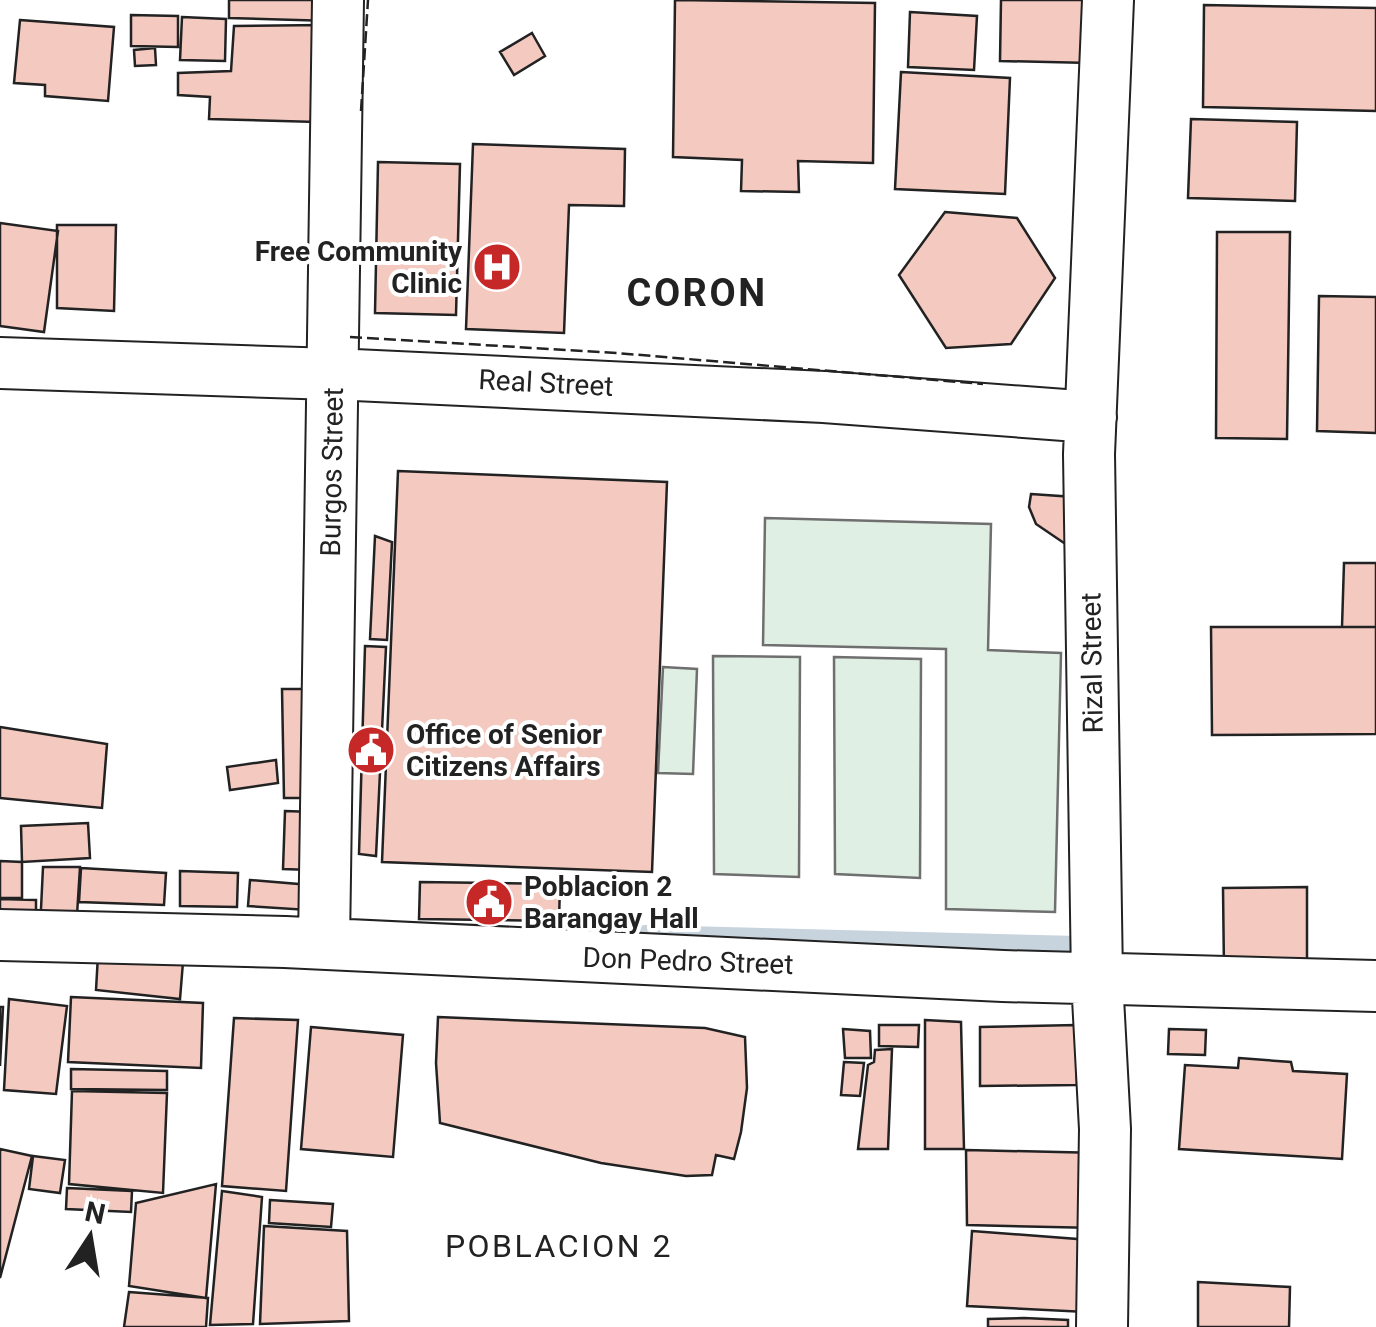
<svg xmlns="http://www.w3.org/2000/svg" width="1376" height="1327" viewBox="0 0 1376 1327" font-family="Roboto,sans-serif">
	<style>
		.green { fill: #e0efe3; stroke: #6f6f6f; stroke-width: 2.5 }
		.lines { fill: none; stroke-linecap: round; stroke-linejoin: round }
		.stream { stroke: #c7d3dd; stroke-width: 18 }
		.building { fill: #f3c9c0; stroke: #222; stroke-width: 2.5 }
		.minor-casing { stroke: #222; stroke-width: 54 }
		.minor { stroke: #fff; stroke-width: 50 }
		.fence { stroke: #222; stroke-width: 2.5; stroke-dasharray: 12 5; stroke-linecap: butt }
		.labels { text-anchor: middle; dominant-baseline: central; stroke-width: 8; stroke-linejoin: round; paint-order: stroke }
		.poi-label { font-size: 28px; font-weight: bold; fill: #222; stroke: #fff; text-anchor: start }
		.street-label { font-size: 28px; fill: #222; stroke: #fff }
		.quarter-label { font-size: 32px; letter-spacing: 2.5px; fill: #222; stroke: #fff }
		.district-label { font-size: 38px; font-weight: bold; letter-spacing: 2.5px; fill: #222; stroke: #fff }
	</style>
	<rect width="100%" height="100%" fill="#fff"/>
	<path class="green" d="M 765,518 L 991,524 L 988,650 L 1061,653 L 1055,912 L 946,909 L 946,649 L 763,645 Z
		M 713,656 L 800,657 L 799,877 L 714,874 Z
		M 834,657 L 921,659 L 920,878 L 835,874 Z
		M 663,667 L 697,669 L 693,774 L 658,773 Z"/>
	<g class="lines">
		<path class="stream" d="M 645,934 L 1079,945"/>
	</g>
	<path class="building" d="M 229,0 L 331,0 L 331,21 L 229,18 Z
		M 675,0 L 875,3 L 873,163 L 798,161 L 799,192 L 741,191 L 742,160 L 673,157 Z
		M 1001,0 L 1091,0 L 1090,63 L 1000,61 Z
		M 1204,5 L 1376,8 L 1376,111 L 1203,107 Z
		M 910,12 L 977,16 L 974,70 L 908,67 Z
		M 131,15 L 178,16 L 178,47 L 131,46 Z
		M 182,17 L 226,19 L 225,61 L 180,60 Z
		M 20,20 L 114,27 L 108,101 L 45,96 L 45,85 L 14,83 Z
		M 322,25 L 317,122 L 209,119 L 210,97 L 178,95 L 178,73 L 231,71 L 234,26 Z
		M 532,33 L 545,56 L 514,75 L 500,52 Z
		M 155,48 L 156,65 L 135,66 L 134,50 Z
		M 901,72 L 1010,78 L 1005,194 L 895,189 Z
		M 1191,119 L 1297,122 L 1295,201 L 1188,198 Z
		M 473,144 L 625,149 L 624,206 L 569,205 L 564,333 L 466,329 Z
		M 378,162 L 460,164 L 456,315 L 375,313 Z
		M 945,212 L 1017,218 L 1055,278 L 1011,344 L 946,348 L 899,275 Z
		M 0,223 L 58,231 L 44,332 L 0,326 Z
		M 57,225 L 116,225 L 114,311 L 57,308 Z
		M 1217,232 L 1290,232 L 1287,439 L 1216,438 Z
		M 1319,296 L 1376,297 L 1376,433 L 1317,431 Z
		M 398,471 L 667,482 L 652,872 L 382,862 Z
		M 1031,494 L 1074,497 L 1072,542 L 1064,543 L 1036,524 L 1029,507 Z
		M 375,536 L 392,542 L 387,640 L 370,639 Z
		M 1344,563 L 1376,563 L 1376,627 L 1342,627 Z
		M 1211,627 L 1376,627 L 1376,734 L 1212,735 Z
		M 365,646 L 386,647 L 376,856 L 359,854 Z
		M 282,689 L 313,689 L 314,798 L 284,798 Z
		M 0,727 L 107,744 L 102,808 L 0,798 Z
		M 276,760 L 278,783 L 230,790 L 227,767 Z
		M 285,811 L 313,812 L 311,870 L 283,869 Z
		M 88,823 L 90,858 L 22,862 L 21,826 Z
		M 0,861 L 22,862 L 22,898 L 0,898 Z
		M 43,867 L 80,867 L 76,931 L 40,930 Z
		M 81,868 L 166,873 L 164,905 L 79,902 Z
		M 180,871 L 238,873 L 237,907 L 180,906 Z
		M 250,880 L 310,885 L 308,910 L 248,906 Z
		M 420,882 L 560,884 L 559,921 L 419,919 Z
		M 1307,887 L 1307,972 L 1224,971 L 1223,888 Z
		M 0,899 L 36,900 L 36,930 L 0,929 Z
		M 98,955 L 183,962 L 180,999 L 96,990 Z
		M 71,997 L 203,1003 L 201,1068 L 68,1062 Z
		M 9,999 L 67,1006 L 56,1094 L 4,1090 Z
		M 0,1007 L 3,1007 L 0,1066 Z
		M 438,1017 L 705,1028 L 745,1037 L 747,1088 L 741,1132 L 734,1159 L 716,1155 L 712,1175 L 686,1176 L 601,1163 L 440,1123 L 436,1063 Z
		M 234,1018 L 298,1020 L 286,1191 L 222,1186 Z
		M 925,1020 L 961,1022 L 964,1149 L 925,1149 Z
		M 879,1025 L 919,1025 L 918,1047 L 879,1046 Z
		M 1076,1025 L 1077,1085 L 980,1086 L 980,1027 Z
		M 311,1027 L 403,1035 L 393,1157 L 301,1149 Z
		M 843,1029 L 870,1031 L 871,1058 L 845,1058 Z
		M 1169,1029 L 1206,1030 L 1205,1055 L 1168,1054 Z
		M 892,1049 L 888,1149 L 858,1149 L 868,1065 L 874,1062 L 875,1050 Z
		M 1239,1058 L 1291,1062 L 1293,1071 L 1347,1074 L 1342,1159 L 1179,1149 L 1185,1065 L 1238,1068 Z
		M 844,1062 L 864,1063 L 860,1096 L 841,1095 Z
		M 71,1069 L 167,1071 L 167,1090 L 71,1089 Z
		M 72,1091 L 167,1093 L 163,1193 L 69,1184 Z
		M 0,1149 L 32,1156 L 0,1278 Z
		M 966,1150 L 1100,1153 L 1097,1228 L 967,1225 Z
		M 33,1156 L 65,1160 L 60,1193 L 29,1189 Z
		M 216,1184 L 206,1298 L 129,1286 L 136,1203 Z
		M 67,1188 L 132,1191 L 131,1212 L 66,1209 Z
		M 222,1191 L 262,1197 L 253,1324 L 210,1325 Z
		M 270,1200 L 333,1204 L 331,1227 L 269,1223 Z
		M 264,1226 L 347,1231 L 349,1321 L 260,1324 Z
		M 972,1231 L 1090,1240 L 1086,1312 L 967,1306 Z
		M 1198,1282 L 1290,1287 L 1289,1327 L 1198,1327 Z
		M 129,1292 L 208,1298 L 206,1327 L 124,1327 Z
		M 1024,1318 L 1068,1320 L 1068,1327 L 988,1327 L 988,1319 Z"/>
	<g class="lines">
		<g class="minor-casing">
			<path id="minor" d="M 0,363 L 333,374 L 824,397 L 1091,417
				M 0,935 L 285,942 L 1003,976 L 1376,986
				M 324,943 L 338,0
				M 1102,1327 L 1105,1129 L 1097,979 L 1089,454 L 1108,0"/>
		</g>
		<use href="#minor" class="minor"/>
		<path class="fence" d="M 361,111 L 368,0
			M 350,337 L 617,353 L 983,384"/>
	</g>
	<defs>
		<g id="hospital-disc" transform="scale(2.5)"><circle r="9.5" fill="#c62828" stroke="#fff"/><path d="M-5-5h3v3.5h4V-5h3V5h-3V1.5h-4V5h-3Z" fill="#fff"/></g>
		<g id="civic-disc" transform="scale(2.5)"><circle r="9.5" fill="#c62828" stroke="#fff"/><path d="M-.6-6.5H3V-4.5H.6V-3L4-1V1h2V6H-6V1h2V-1L-.6-3ZM-1.2 2.5V6h2.4V2.5Z" fill="#fff"/></g>
	</defs>
	<g fill-rule="evenodd">
		<use href="#hospital-disc" x="497" y="267"/>
		<use href="#civic-disc" x="371" y="750"/>
		<use href="#civic-disc" x="489" y="902"/>
	</g>
	<g class="labels">
		<g class="poi-label">
			<text x="462" y="251" text-anchor="end">Free Community<tspan x="462" dy="32">Clinic</tspan></text>
			<text x="406" y="734">Office of Senior<tspan x="406" dy="32">Citizens Affairs</tspan></text>
			<text x="524" y="886">Poblacion 2<tspan x="524" dy="32">Barangay Hall</tspan></text>
		</g>
		<g class="street-label">
			<text transform="translate(546 383) rotate(3)">Real Street</text>
			<text transform="translate(332 472) rotate(-89)">Burgos Street</text>
			<text transform="translate(1092 663) rotate(-91)">Rizal Street</text>
			<text transform="translate(688 961) rotate(2)">Don Pedro Street</text>
		</g>
		<g class="quarter-label">
			<text x="559" y="1246">POBLACION 2</text>
		</g>
		<g class="district-label">
			<text x="697" y="293">CORON</text>
		</g>
	</g>
	<g transform="translate(90 1237) rotate(12)" stroke="#ffffff" stroke-width="8" paint-order="stroke">
	<path d="M0-8L18 38L0 25L-18 38Z" fill="#222222"/>
	<text y="-15" font-size="28" font-weight="bold" text-anchor="middle" fill="#222222">N</text>
	</g>
</svg>
